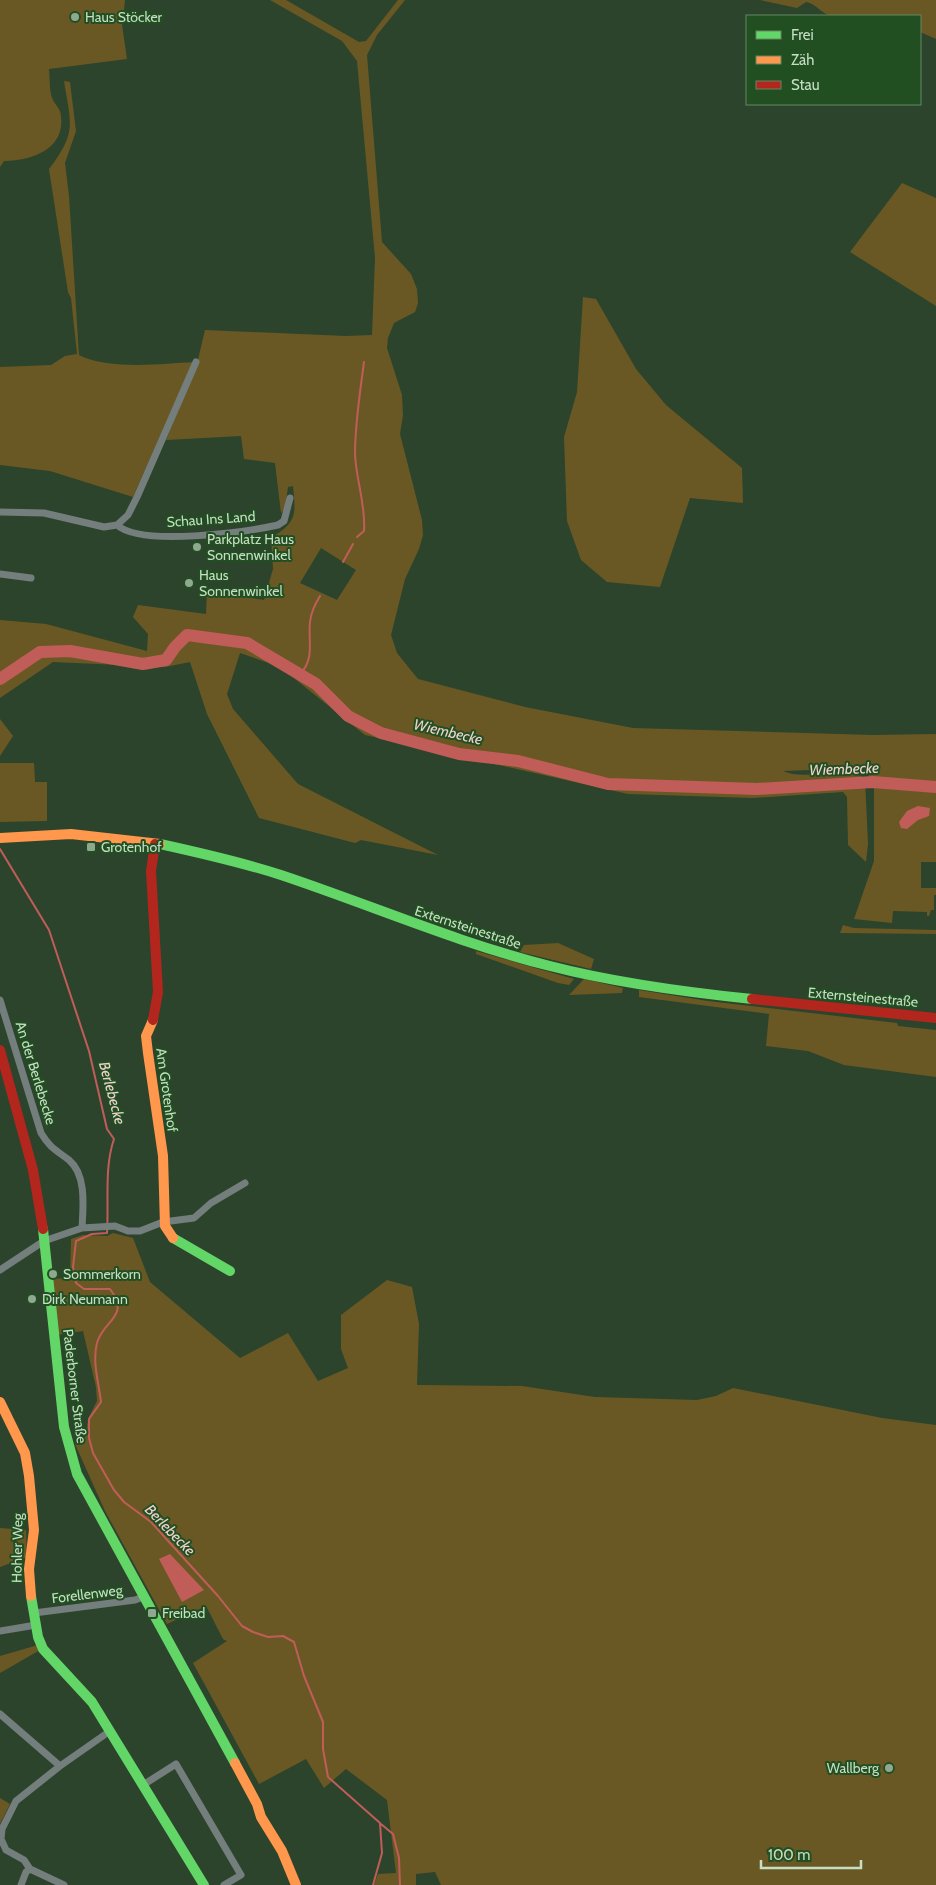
<svg xmlns="http://www.w3.org/2000/svg" width="936" height="1885" viewBox="0 0 936 1885" font-family="Cabin,sans-serif">
	<style>
		.green { fill: #6a5824; fill-rule: evenodd }
		.water { fill: #c05d59 }
		.lines { fill: none; stroke-linecap: round; stroke-linejoin: round }
		.stream { stroke: #c05d59; stroke-width: 2 }
		.river { stroke: #c05d59; stroke-width: 12 }
		.street { stroke: #737e7d; stroke-width: 7 }
		.fast { stroke: #63d668; stroke-width: 10 }
		.slow { stroke: #ff974d; stroke-width: 10 }
		.jam { stroke: #b3261e; stroke-width: 10 }
		.poi-dot { fill: #8fa88f; stroke: #224f22; stroke-width: 2 }
		.labels { text-anchor: middle; dominant-baseline: central; stroke-width: 4; stroke-linejoin: round; paint-order: stroke }
		.poi-label { font-size: 14px; fill: #c5dec4; stroke: #224f22; text-anchor: start }
		.street-label { font-size: 14px; fill: #c5dec4; stroke: #224f22 }
		.water-label { font-size: 15px; font-style: italic; fill: #f0d2cf; stroke: #224f22 }
	</style>
	<rect width="100%" height="100%" fill="#2c442c"/>
	<path class="green" d="M 0,0 L 125,0 L 124,10 L 120,11 L 127,59 L 49,69 C 50,77 49,93 53,100 C 56,106 61,109 61,117 C 65,150 30,161 4,161 L 0,167 Z
		M 270,0 L 286,0 L 359,42 L 366,41 L 398,0 L 405,0 L 377,35 L 367,55 L 382,242 L 411,274 L 417,289 L 418,303 L 415,312 L 394,323 L 388,338 L 387,348 L 402,395 L 403,415 L 400,434 L 422,520 L 423,535 L 419,549 L 405,579 L 391,635 L 397,653 L 418,679 L 525,707 L 633,728 L 873,735 L 936,734 L 936,785 L 869,780 L 869,769 L 866,768 L 783,771 C 805,782 849,764 865,779 L 868,844 L 866,862 L 848,845 L 847,797 L 843,792 L 753,798 L 628,794 L 365,735 L 280,667 L 240,653 L 227,694 L 233,709 L 298,784 L 438,855 L 361,840 L 355,843 L 259,818 L 207,714 L 190,662 L 165,667 L 53,662 L 0,698 L 0,620 L 46,624 L 147,651 L 148,634 L 133,617 L 138,605 L 206,614 L 207,591 L 264,600 L 273,569 L 271,538 C 297,522 296,515 293,486 L 288,487 L 285,508 L 281,513 L 275,463 L 244,459 L 241,436 L 166,440 L 196,368 L 205,330 L 346,336 L 372,335 L 375,258 L 357,61 L 342,41 ZM 321,548 L 356,570 L 337,600 L 300,583 Z
		M 760,0 L 936,0 L 936,39 L 920,32 L 920,16 L 832,16 C 821,14 817,4 806,2 L 797,8 Z
		M 64,81 L 70,82 L 76,131 L 65,163 L 69,196 L 79,355 C 107,370 162,364 193,362 L 133,497 L 50,471 L 0,465 L 0,367 L 51,365 L 65,356 L 77,354 L 71,298 L 68,292 L 49,169 C 77,132 71,125 64,81 Z
		M 902,183 L 936,198 L 936,306 L 850,252 Z
		M 583,297 L 596,299 L 636,369 L 666,405 L 742,468 L 743,503 L 690,498 L 660,587 L 607,582 L 581,560 L 567,521 L 564,437 L 577,392 Z
		M 0,719 L 13,736 L 0,756 Z
		M 0,763 L 34,763 L 35,782 L 47,782 L 47,821 L 0,822 Z
		M 874,783 L 936,788 L 936,895 L 934,895 L 934,910 L 931,910 L 929,916 L 927,916 L 927,912 L 893,911 L 892,923 L 854,919 L 874,861 ZM 921,862 L 936,862 L 936,888 L 921,888 Z
		M 843,925 L 854,928 L 936,930 L 936,934 L 840,933 Z
		M 558,943 L 594,959 L 591,969 L 520,952 L 524,945 Z
		M 476,951 L 574,979 L 569,985 L 558,983 L 476,954 Z
		M 584,979 L 623,988 L 622,993 L 569,995 Z
		M 639,990 L 708,1001 L 897,1023 L 898,1026 L 936,1030 L 936,1077 L 844,1065 L 808,1051 L 766,1046 L 769,1014 L 639,997 Z
		M 113,1233 L 133,1238 L 150,1282 L 240,1358 L 288,1333 L 318,1381 L 348,1368 L 341,1349 L 341,1315 L 387,1280 L 412,1287 L 419,1324 L 417,1385 L 522,1386 L 595,1397 L 697,1400 L 716,1396 L 733,1388 L 882,1418 L 936,1425 L 936,1885 L 441,1885 L 435,1872 L 416,1874 L 416,1885 L 374,1885 L 378,1874 L 396,1873 L 387,1800 L 346,1769 L 324,1788 L 306,1759 L 259,1784 L 193,1663 L 227,1641 L 223,1639 L 206,1606 L 167,1624 L 105,1511 L 75,1444 L 86,1436 L 88,1419 L 97,1401 L 96,1387 L 83,1331 L 57,1335 L 51,1279 L 70,1278 L 71,1239 L 83,1235 L 107,1236 Z
		M 0,1528 L 26,1530 L 27,1557 L 0,1567 Z
		M 38,1645 L 40,1650 L 0,1673 L 0,1656 Z
		M 0,1798 L 10,1804 L 0,1824 Z"/>
	<path class="water" d="M 918,806 L 930,808 L 929,816 L 918,820 L 907,829 L 901,828 L 899,822 L 907,811 Z
		M 170,1554 L 204,1590 L 182,1602 L 159,1559 Z"/>
	<g class="lines">
		<path class="stream" d="M 357,537 L 364,531 C 366,505 356,480 355,454 C 355,423 360,393 364,362
			M 343,562 L 353,544
			M 300,674 C 315,659 308,641 310,622 C 311,612 315,604 320,596
			M 0,849 L 49,930 L 89,1051 L 107,1129 L 114,1139 C 104,1168 109,1203 107,1233 L 92,1234 L 76,1241 L 73,1267 L 76,1283 L 84,1289 L 110,1289 C 131,1317 103,1320 97,1343 C 92,1362 99,1384 101,1402 L 89,1419 L 89,1438 L 93,1453 L 114,1490 L 124,1502 L 151,1522 L 218,1596 L 242,1626 L 253,1632 L 268,1637 L 283,1636 L 294,1642 L 304,1676 L 323,1722 L 323,1749 L 328,1777 L 380,1823 L 382,1853 L 373,1885
			M 381,1824 L 393,1834 L 399,1858 L 400,1885"/>
		<path class="river" d="M 0,679 L 40,652 L 70,651 L 143,664 L 166,660 L 175,647 L 187,635 L 247,643 L 316,684 L 348,716 L 381,733 L 459,754 L 518,761 L 608,784 L 757,789 L 873,782 L 936,787"/>
		<path class="street" d="M 0,512 L 44,513 L 104,527 L 117,525 C 141,547 246,532 278,525 L 284,521 L 290,498
			M 117,525 L 128,515 L 137,497 L 196,362
			M 0,574 L 31,578
			M 0,1000 L 41,1133 C 50,1148 56,1150 69,1160 C 87,1175 83,1208 82,1228
			M 0,1270 L 44,1241 L 82,1228 L 115,1226 L 128,1231 L 140,1231 L 163,1222 L 194,1218 L 211,1203 L 245,1183
			M 34,1613 L 135,1600 L 143,1597
			M 0,1631 L 36,1625
			M 0,1714 L 60,1766
			M 143,1785 L 176,1764 L 241,1875 L 224,1885
			M 21,1885 L 26,1872 L 30,1869
			M 64,1885 L 30,1869 L 24,1860 L 6,1850 L 1,1839 L 2,1829 L 16,1801 L 60,1766 L 110,1731"/>
		<path class="fast" d="M 160,844 C 201,853 241,862 281,875 C 371,905 458,943 550,966 C 616,983 684,992 752,999
			M 43,1229 L 64,1427 L 77,1474 L 235,1763
			M 173,1238 L 230,1271
			M 31,1596 L 38,1637 L 43,1649 L 92,1702 L 204,1885"/>
		<path class="slow" d="M 0,838 L 71,834 L 160,844
			M 153,1020 L 146,1036 L 148,1053 L 163,1156 L 165,1226 L 173,1238
			M 0,1402 L 25,1453 L 29,1476 L 34,1530 L 29,1569 L 31,1596
			M 235,1763 L 257,1804 L 261,1817 L 282,1851 L 296,1885"/>
		<path class="jam" d="M 752,999 L 936,1018
			M 153,1020 L 158,992 L 151,871 L 155,844
			M 0,1050 L 33,1170 L 43,1229"/>
	</g>
	<g class="poi-dot">
		<circle cx="75" cy="17" r="5"/>
		<circle cx="197" cy="547" r="5"/>
		<circle cx="189" cy="583" r="5"/>
		<rect x="86" y="842" width="10" height="10" rx="2.5"/>
		<circle cx="53" cy="1274" r="5"/>
		<circle cx="32" cy="1299" r="5"/>
		<rect x="147" y="1608" width="10" height="10" rx="2.5"/>
		<circle cx="889" cy="1768" r="5"/>
	</g>
	<g class="labels">
		<g class="poi-label">
			<text x="85" y="17">Haus Stöcker</text>
			<text x="207" y="539">Parkplatz Haus<tspan x="207" dy="16">Sonnenwinkel</tspan></text>
			<text x="199" y="575">Haus<tspan x="199" dy="16">Sonnenwinkel</tspan></text>
			<text x="101" y="847">Grotenhof</text>
			<text x="63" y="1274">Sommerkorn</text>
			<text x="42" y="1299">Dirk Neumann</text>
			<text x="162" y="1613">Freibad</text>
			<text x="879" y="1768" text-anchor="end">Wallberg</text>
		</g>
		<g class="street-label">
			<text transform="translate(211 519) rotate(-4)">Schau Ins Land</text>
			<text transform="translate(468 927) rotate(18)">Externsteinestraße</text>
			<text transform="translate(863 997) rotate(5)">Externsteinestraße</text>
			<text transform="translate(36 1073) rotate(73)">An der Berlebecke</text>
			<text transform="translate(167 1090) rotate(82)">Am Grotenhof</text>
			<text transform="translate(75 1386) rotate(83)">Paderborner Straße</text>
			<text transform="translate(17 1548) rotate(-89)">Hohler Weg</text>
			<text transform="translate(87 1594) rotate(-7)">Forellenweg</text>
		</g>
		<g class="water-label">
			<text transform="translate(448 732) rotate(13)">Wiembecke</text>
			<text transform="translate(844 769) rotate(-2)">Wiembecke</text>
			<text transform="translate(112 1093) rotate(75)">Berlebecke</text>
			<text transform="translate(170 1530) rotate(46)">Berlebecke</text>
		</g>
	</g>
	<rect x="746" y="15" width="175" height="90" fill="#224f22" stroke="#638863"/>
	<rect x="756" y="31" width="25" height="8" fill="#63d668" stroke="#638863"/>
	<text x="791" y="40" font-size="15" fill="#c5dec4">Frei</text>
	<rect x="756" y="56" width="25" height="8" fill="#ff974d" stroke="#638863"/>
	<text x="791" y="65" font-size="15" fill="#c5dec4">Zäh</text>
	<rect x="756" y="81" width="25" height="8" fill="#b3261e" stroke="#638863"/>
	<text x="791" y="90" font-size="15" fill="#c5dec4">Stau</text>
	<path d="M761 1860v8h100v-8" fill="none" stroke="#c5dec4" stroke-width="2.5"/>
	<text x="768" y="1860" font-size="15" fill="#c5dec4" stroke="#224f22" stroke-width="4" paint-order="stroke">100 m</text>
</svg>
